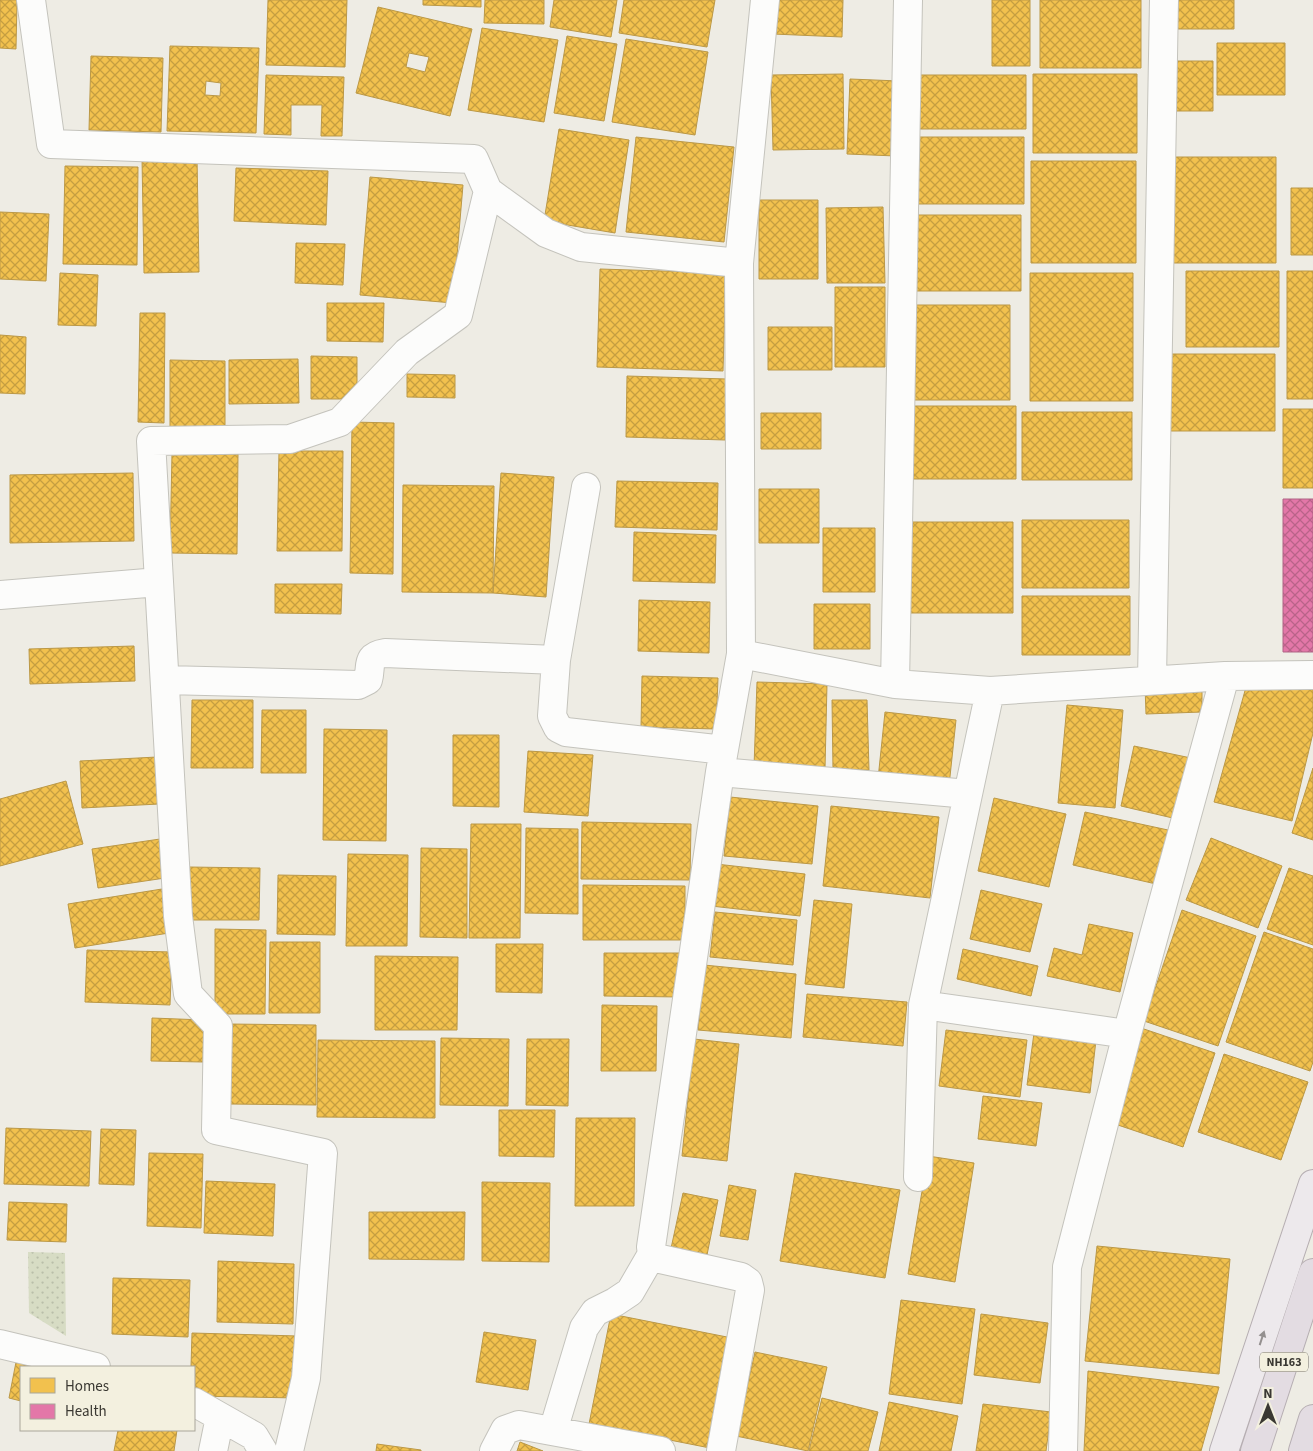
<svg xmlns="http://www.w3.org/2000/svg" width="1313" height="1451" viewBox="0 0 1313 1451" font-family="'Source Sans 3',sans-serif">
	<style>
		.grass { fill: url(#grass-dots) }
		.homes { fill: url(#homes-cross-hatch); stroke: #bb9846; fill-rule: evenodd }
		.health { fill: url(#health-cross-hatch); stroke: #b06485 }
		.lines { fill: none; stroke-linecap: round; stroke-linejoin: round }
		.street-casing { stroke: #c4c3bc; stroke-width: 30 }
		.primary-casing { stroke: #b6aeb2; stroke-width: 30 }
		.highway-casing { stroke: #b6aeb2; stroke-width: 30 }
		.street { stroke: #fcfcfb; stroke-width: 28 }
		.primary { stroke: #ede9ec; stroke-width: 28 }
		.highway { stroke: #e3dce2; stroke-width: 28 }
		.oneway { fill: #94908f }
		.labels { text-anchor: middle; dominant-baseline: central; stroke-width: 5; stroke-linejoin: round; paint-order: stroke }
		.shield { fill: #f3f0df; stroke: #726f66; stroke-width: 1 }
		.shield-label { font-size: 12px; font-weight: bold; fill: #3a3832 }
	</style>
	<defs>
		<pattern id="grass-dots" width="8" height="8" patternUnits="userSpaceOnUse" patternTransform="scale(1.25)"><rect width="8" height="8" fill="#d7dcc4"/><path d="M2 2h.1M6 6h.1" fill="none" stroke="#b9bea9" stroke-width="1.8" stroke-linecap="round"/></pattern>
		<pattern id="homes-cross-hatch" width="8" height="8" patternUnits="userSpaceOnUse" patternTransform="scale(1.25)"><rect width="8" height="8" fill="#f2c14e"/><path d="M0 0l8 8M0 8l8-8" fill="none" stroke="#c59e41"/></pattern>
		<pattern id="health-cross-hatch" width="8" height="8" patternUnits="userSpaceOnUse" patternTransform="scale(1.25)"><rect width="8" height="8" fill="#e377a8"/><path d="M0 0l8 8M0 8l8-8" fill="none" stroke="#b96389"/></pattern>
	</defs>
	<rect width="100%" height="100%" fill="#eeece4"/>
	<path class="grass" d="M 28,1252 L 65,1253 L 66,1336 L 29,1313 Z"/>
	<path class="homes" d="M 0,0 L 17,0 L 16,49 L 0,48 Z
		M 268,0 L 347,0 L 345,67 L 266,65 Z
		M 423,0 L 481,0 L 481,7 L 423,5 Z
		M 485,0 L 544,0 L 544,24 L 484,23 Z
		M 554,0 L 617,0 L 611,37 L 550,27 Z
		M 624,0 L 715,0 L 707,47 L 619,33 Z
		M 774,0 L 843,0 L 842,37 L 773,34 Z
		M 992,0 L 1030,0 L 1030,66 L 992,66 Z
		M 1040,0 L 1141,0 L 1141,68 L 1040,68 Z
		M 1173,0 L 1234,0 L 1234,29 L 1173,29 Z
		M 378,7 L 472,29 L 450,116 L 356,93 ZM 409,53 L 429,57 L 425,72 L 406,67 Z
		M 482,28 L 558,40 L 544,122 L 468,110 Z
		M 567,36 L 617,44 L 604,121 L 554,113 Z
		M 626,39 L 708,52 L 695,135 L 612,122 Z
		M 1217,43 L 1285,43 L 1285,95 L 1217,95 Z
		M 170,46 L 259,48 L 256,133 L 167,131 ZM 206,81 L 221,83 L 220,96 L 205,95 Z
		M 91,56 L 163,58 L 161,132 L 89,130 Z
		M 1175,61 L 1213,61 L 1213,111 L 1175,111 Z
		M 843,74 L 844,149 L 773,150 L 771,75 Z
		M 1033,74 L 1137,74 L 1137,153 L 1033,153 Z
		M 266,75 L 344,77 L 342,136 L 321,136 L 322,105 L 291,105 L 291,135 L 264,134 Z
		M 916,75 L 1026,75 L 1026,129 L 916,129 Z
		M 850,79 L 899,81 L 896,156 L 847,154 Z
		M 559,129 L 629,140 L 615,233 L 544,221 Z
		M 636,137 L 734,147 L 724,242 L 626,232 Z
		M 918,137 L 1024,137 L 1024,204 L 918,204 Z
		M 197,157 L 199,272 L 144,273 L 142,158 Z
		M 1172,157 L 1276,157 L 1276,263 L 1172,263 Z
		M 1031,161 L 1136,161 L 1136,263 L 1031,263 Z
		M 65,166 L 138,167 L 137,265 L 63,264 Z
		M 236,168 L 328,171 L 326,225 L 234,221 Z
		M 370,177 L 463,185 L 453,303 L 360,295 Z
		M 1291,188 L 1313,188 L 1313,255 L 1291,255 Z
		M 759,200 L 818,200 L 818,279 L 759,279 Z
		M 883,207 L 885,283 L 827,283 L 826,208 Z
		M 0,212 L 49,214 L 46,281 L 0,279 Z
		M 912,215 L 1021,215 L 1021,291 L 912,291 Z
		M 296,243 L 345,244 L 343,285 L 295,283 Z
		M 600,269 L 726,273 L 723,371 L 597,367 Z
		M 1186,271 L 1279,271 L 1279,347 L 1186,347 Z
		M 1287,271 L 1313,271 L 1313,399 L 1287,399 Z
		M 60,273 L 98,275 L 96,326 L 58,325 Z
		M 1030,273 L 1133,273 L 1133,401 L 1030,401 Z
		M 835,287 L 885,287 L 885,367 L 835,367 Z
		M 327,303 L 384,303 L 383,342 L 327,341 Z
		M 912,305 L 1010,305 L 1010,400 L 912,400 Z
		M 140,313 L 165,313 L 164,423 L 138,422 Z
		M 768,327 L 832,327 L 832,370 L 768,370 Z
		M 0,335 L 26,337 L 25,394 L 0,393 Z
		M 1166,354 L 1275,354 L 1275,431 L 1166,431 Z
		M 311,356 L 357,357 L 357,399 L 311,399 Z
		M 298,359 L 299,403 L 229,404 L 229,360 Z
		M 170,360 L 225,361 L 225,429 L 170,429 Z
		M 407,374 L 455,375 L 455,398 L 407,397 Z
		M 627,376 L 727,379 L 725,440 L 626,437 Z
		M 910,406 L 1016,406 L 1016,479 L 910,479 Z
		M 1283,409 L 1313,409 L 1313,488 L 1283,488 Z
		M 1022,412 L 1132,412 L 1132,480 L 1022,480 Z
		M 761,413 L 821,413 L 821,449 L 761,449 Z
		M 352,422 L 394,423 L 393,574 L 350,573 Z
		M 279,451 L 343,451 L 342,551 L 277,551 Z
		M 172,453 L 238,454 L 237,554 L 170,553 Z
		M 133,473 L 134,541 L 10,543 L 10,475 Z
		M 501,473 L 554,477 L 546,597 L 493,593 Z
		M 617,481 L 718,483 L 717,530 L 615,527 Z
		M 403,485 L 494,486 L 493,593 L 402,592 Z
		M 759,489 L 819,489 L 819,543 L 759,543 Z
		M 1022,520 L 1129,520 L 1129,588 L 1022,588 Z
		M 904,522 L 1013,522 L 1013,613 L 904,613 Z
		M 823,528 L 875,528 L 875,592 L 823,592 Z
		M 634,532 L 716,535 L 715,583 L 633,581 Z
		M 275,584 L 342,584 L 341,614 L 275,613 Z
		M 1022,596 L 1130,596 L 1130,655 L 1022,655 Z
		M 639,600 L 710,602 L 709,653 L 638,651 Z
		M 814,604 L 870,604 L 870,649 L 814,649 Z
		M 134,646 L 135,681 L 30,684 L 29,649 Z
		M 642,676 L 718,678 L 716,729 L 641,727 Z
		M 757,682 L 827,684 L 825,769 L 754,767 Z
		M 1202,685 L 1202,712 L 1146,714 L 1145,686 Z
		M 1246,687 L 1313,689 L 1313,733 L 1292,821 L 1214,802 Z
		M 192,700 L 253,700 L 253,768 L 191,768 Z
		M 832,700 L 867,700 L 869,770 L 833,770 Z
		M 1067,705 L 1123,710 L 1115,808 L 1058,803 Z
		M 262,710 L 306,710 L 306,773 L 261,773 Z
		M 885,712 L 956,720 L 949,786 L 878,779 Z
		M 324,729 L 387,730 L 386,841 L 323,840 Z
		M 453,735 L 499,735 L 499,807 L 453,806 Z
		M 1134,746 L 1191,758 L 1177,819 L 1121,806 Z
		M 528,751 L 593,755 L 588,816 L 524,812 Z
		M 157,757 L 159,804 L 82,808 L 80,761 Z
		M 1313,768 L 1313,840 L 1292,833 Z
		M 66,781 L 83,844 L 0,866 L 0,799 Z
		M 730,797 L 818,806 L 812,864 L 724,856 Z
		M 994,798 L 1066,814 L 1049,887 L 978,871 Z
		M 831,806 L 939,817 L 930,898 L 823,886 Z
		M 1085,812 L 1168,830 L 1156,884 L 1073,865 Z
		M 582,822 L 691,824 L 690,880 L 581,879 Z
		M 471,824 L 521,824 L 520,938 L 469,938 Z
		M 526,828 L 578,829 L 578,914 L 525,913 Z
		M 1211,838 L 1282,866 L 1258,928 L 1186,900 Z
		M 160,839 L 165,878 L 98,888 L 92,849 Z
		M 421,848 L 467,849 L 467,938 L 420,937 Z
		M 348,854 L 408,855 L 407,946 L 346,946 Z
		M 716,864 L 805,874 L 800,916 L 711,906 Z
		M 189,867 L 260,868 L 259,920 L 189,920 Z
		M 1289,868 L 1313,876 L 1313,945 L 1267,929 Z
		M 278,875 L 336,876 L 335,935 L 277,934 Z
		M 583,885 L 685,886 L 685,940 L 583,940 Z
		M 162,889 L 169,933 L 75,948 L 68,904 Z
		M 981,890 L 1042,904 L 1030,952 L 970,939 Z
		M 814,900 L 852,904 L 844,988 L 805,984 Z
		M 1182,910 L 1256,936 L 1218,1046 L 1144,1021 Z
		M 715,912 L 797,920 L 793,965 L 710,957 Z
		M 1089,924 L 1133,933 L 1120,992 L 1047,976 L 1054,948 L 1082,955 Z
		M 215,929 L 266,930 L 265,1014 L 215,1014 Z
		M 1264,932 L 1313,949 L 1313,1062 L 1310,1071 L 1226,1042 Z
		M 270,942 L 320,942 L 320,1013 L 269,1013 Z
		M 496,944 L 543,944 L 542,993 L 496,992 Z
		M 963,949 L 1038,966 L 1031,996 L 957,979 Z
		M 87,950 L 172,952 L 170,1005 L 85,1002 Z
		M 604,953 L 681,953 L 681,997 L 604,996 Z
		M 375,956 L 458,957 L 457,1030 L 375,1030 Z
		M 704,965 L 796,974 L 791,1038 L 698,1030 Z
		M 807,994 L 907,1002 L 903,1046 L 803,1037 Z
		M 602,1005 L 657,1006 L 656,1071 L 601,1071 Z
		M 152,1018 L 204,1020 L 203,1062 L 151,1061 Z
		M 229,1024 L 316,1025 L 316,1105 L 229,1104 Z
		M 1141,1028 L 1215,1053 L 1183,1147 L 1109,1122 Z
		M 946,1030 L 1027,1040 L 1020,1097 L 939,1086 Z
		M 1034,1033 L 1096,1040 L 1090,1093 L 1027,1085 Z
		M 441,1038 L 509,1039 L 508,1106 L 440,1105 Z
		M 527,1039 L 569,1039 L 568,1106 L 526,1105 Z
		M 694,1039 L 739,1044 L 727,1161 L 682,1156 Z
		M 318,1040 L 435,1041 L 435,1118 L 317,1117 Z
		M 1224,1054 L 1308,1082 L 1281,1160 L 1198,1132 Z
		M 983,1096 L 1042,1103 L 1036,1146 L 978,1139 Z
		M 499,1110 L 555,1110 L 554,1157 L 499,1156 Z
		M 576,1118 L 635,1118 L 634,1206 L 575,1206 Z
		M 6,1128 L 91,1131 L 89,1186 L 4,1184 Z
		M 101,1129 L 136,1130 L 134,1185 L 99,1184 Z
		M 149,1153 L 203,1154 L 201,1228 L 147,1226 Z
		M 928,1156 L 974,1163 L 955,1282 L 908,1274 Z
		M 795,1173 L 900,1190 L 885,1278 L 780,1261 Z
		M 206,1181 L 275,1184 L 273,1236 L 204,1233 Z
		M 482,1182 L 550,1183 L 549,1262 L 482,1261 Z
		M 729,1185 L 756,1190 L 748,1240 L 720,1236 Z
		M 683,1193 L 718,1200 L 706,1260 L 670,1253 Z
		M 9,1202 L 67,1204 L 66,1242 L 7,1240 Z
		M 369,1212 L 465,1212 L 464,1260 L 369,1259 Z
		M 1097,1246 L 1230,1259 L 1219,1374 L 1085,1361 Z
		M 218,1261 L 294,1264 L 293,1324 L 217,1322 Z
		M 113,1278 L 190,1280 L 188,1337 L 112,1334 Z
		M 901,1300 L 975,1309 L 962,1404 L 889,1394 Z
		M 611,1314 L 732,1338 L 710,1448 L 589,1424 Z
		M 981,1314 L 1048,1323 L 1040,1383 L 974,1375 Z
		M 484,1332 L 536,1340 L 528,1390 L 476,1382 Z
		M 192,1333 L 298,1336 L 297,1398 L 194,1396 L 194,1367 L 191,1367 Z
		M 755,1352 L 827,1367 L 808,1451 L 736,1436 Z
		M 17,1357 L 74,1367 L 21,1367 L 21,1401 L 9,1398 Z
		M 1088,1371 L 1219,1387 L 1201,1451 L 1084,1451 Z
		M 822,1398 L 878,1412 L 868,1451 L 809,1451 Z
		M 889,1402 L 958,1416 L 951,1451 L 879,1451 Z
		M 983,1404 L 1051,1412 L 1046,1451 L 976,1451 Z
		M 118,1430 L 177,1430 L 174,1451 L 114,1451 Z
		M 520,1442 L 543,1451 L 517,1451 Z
		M 377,1444 L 421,1450 L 421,1451 L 376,1451 Z"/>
	<path class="health" d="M 1283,499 L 1313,499 L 1313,652 L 1283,652 Z"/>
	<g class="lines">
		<g class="street-casing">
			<path id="street" d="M 31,0 L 51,144 L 474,159 L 488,191 L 546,233 L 581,247 L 739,263
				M 586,487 L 556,660 L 552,716 L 558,728 L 566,732 L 724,750
				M 0,595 L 159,582
				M 741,654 L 895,684 L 990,691 L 1225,676 L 1313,675
				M 165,680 L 358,685 L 368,680 C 372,666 365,656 385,653 L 556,660
				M 1152,680 L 1164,0
				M 895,684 L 908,0
				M 720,772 L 968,794
				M 923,1005 L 1127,1034
				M 918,1177 L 923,1005 L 990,691
				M 0,1344 L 96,1367
				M 194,1402 L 254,1436 L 263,1451
				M 553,1431 L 584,1328 L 595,1312 L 615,1302 L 630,1292 L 652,1254
				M 213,1451 L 220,1417
				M 289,1451 L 306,1378 L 323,1153 L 216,1130 L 218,1026 L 188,994 L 178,916 L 151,441 L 290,439 L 340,422 L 407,352 L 458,315 L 488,191
				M 494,1451 L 505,1430 L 519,1425 L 661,1451
				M 721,1451 L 750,1290 L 748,1282 L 741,1277 L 656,1258 L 652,1254 L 651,1247 L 720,772 L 741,654 L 739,263 L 765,0
				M 1063,1451 L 1067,1267 L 1127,1034 L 1225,676"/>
		</g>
		<g class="primary-casing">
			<path id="primary" d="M 1224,1451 L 1313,1184"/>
		</g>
		<g class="highway-casing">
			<path id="highway" d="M 1255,1451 L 1313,1273
				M 1303,1451 L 1313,1419"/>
		</g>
		<use href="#street" class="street"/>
		<use href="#primary" class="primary"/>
		<use href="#highway" class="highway"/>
	</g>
	<defs><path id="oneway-solid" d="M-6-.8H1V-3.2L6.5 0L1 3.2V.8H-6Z" transform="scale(1.25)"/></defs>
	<use class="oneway" href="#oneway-solid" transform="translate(1262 1338) rotate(-72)"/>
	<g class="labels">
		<rect class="shield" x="1260" y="1352.5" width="48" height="19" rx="4"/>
		<g class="shield-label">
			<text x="1284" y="1362">NH163</text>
		</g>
	</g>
	<rect x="20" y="1366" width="175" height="65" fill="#f3f0df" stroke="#a9a69a"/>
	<rect x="30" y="1378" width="25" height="15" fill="#f2c14e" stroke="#a9a69a"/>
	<text x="65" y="1391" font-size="15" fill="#3a3832">Homes</text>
	<rect x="30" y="1404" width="25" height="15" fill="#e377a8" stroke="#a9a69a"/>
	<text x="65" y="1416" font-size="15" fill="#3a3832">Health</text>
	<g transform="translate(1268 1406)" stroke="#f3f0df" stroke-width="4" paint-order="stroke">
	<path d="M0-4L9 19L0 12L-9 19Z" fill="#3a3832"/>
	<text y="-8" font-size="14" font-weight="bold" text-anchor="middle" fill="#3a3832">N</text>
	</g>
</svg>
